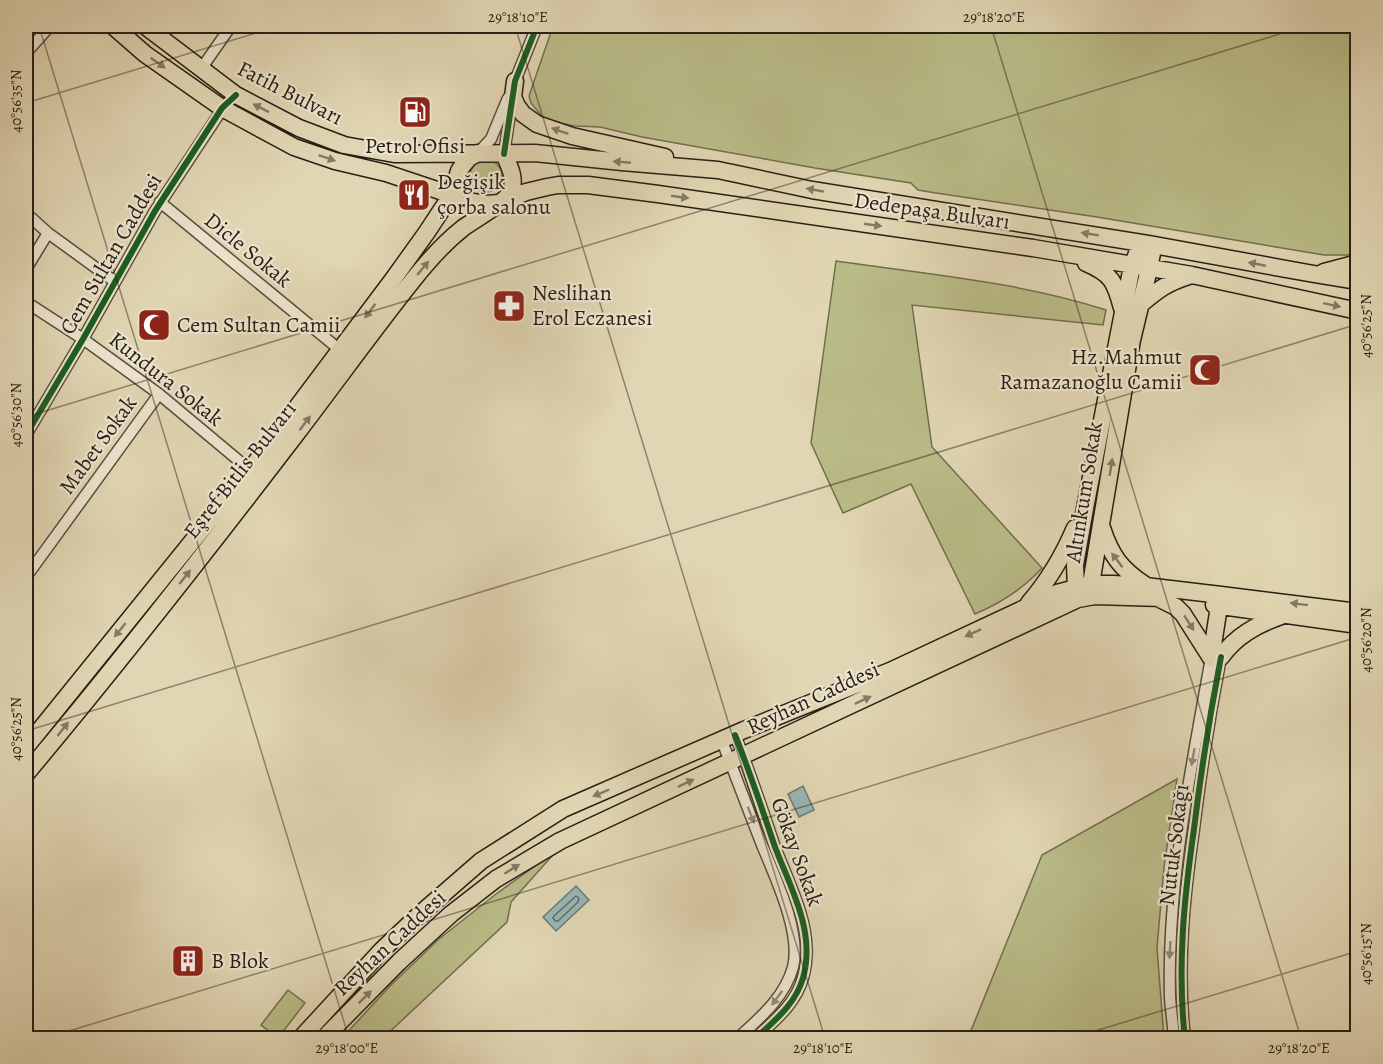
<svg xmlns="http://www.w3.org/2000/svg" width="1383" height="1064" viewBox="0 0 1383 1064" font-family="Alegreya,serif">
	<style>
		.green { fill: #babc88; stroke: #706e4e; stroke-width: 1.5 }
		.water { fill: #97b7b6; stroke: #6a7a76; stroke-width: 1.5 }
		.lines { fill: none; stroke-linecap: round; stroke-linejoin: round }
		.shore { stroke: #5f6b66; stroke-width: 1.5 }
		.minor-casing { stroke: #564d3c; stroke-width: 13 }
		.primary-casing { stroke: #271f15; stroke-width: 19 }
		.minor { stroke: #ece4ce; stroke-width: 10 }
		.primary { stroke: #e1d6b3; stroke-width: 16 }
		.cycleway-casing { stroke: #ece4ce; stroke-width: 10 }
		.cycleway { stroke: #1b5e20; stroke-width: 6 }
		.oneway { fill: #847a64 }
		.oneway2 { fill: #938b7b }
		.ticks { fill: none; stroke: #271f15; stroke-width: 1.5; stroke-opacity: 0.45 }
		.labels { text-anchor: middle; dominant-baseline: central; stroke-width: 4.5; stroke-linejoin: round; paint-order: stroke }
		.street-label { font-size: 22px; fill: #271f15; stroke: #ece4ce }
		.poi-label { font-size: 22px; fill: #271f15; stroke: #ece4ce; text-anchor: start }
		.neatline { fill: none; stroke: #271f15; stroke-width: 2 }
		.ticks-label { font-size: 15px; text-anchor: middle; fill: #271f15 }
	</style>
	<rect width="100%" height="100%" fill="#e1d6b3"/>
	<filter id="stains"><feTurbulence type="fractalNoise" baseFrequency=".00333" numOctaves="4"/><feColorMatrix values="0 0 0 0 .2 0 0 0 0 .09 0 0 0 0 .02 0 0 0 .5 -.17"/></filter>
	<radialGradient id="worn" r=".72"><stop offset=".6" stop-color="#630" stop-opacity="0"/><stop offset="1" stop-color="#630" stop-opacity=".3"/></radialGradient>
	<path class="green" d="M 553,26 L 1357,26 L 1357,252 L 1352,255 L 1324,255 L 1097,217 L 936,193 L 918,190 L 911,183 L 815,168 L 642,137 L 600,127 L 575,126 L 545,120 L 531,103 L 529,96 Z
		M470 176a16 16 0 1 1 32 0a16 16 0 1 1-32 0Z
		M 836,261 C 926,274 1020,282 1106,310 L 1103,325 L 912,305 L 932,447 L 1042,568 C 1023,589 1001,603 975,614 L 911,484 L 843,513 L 811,443 Z
		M 1177,779 L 1164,867 L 1157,948 L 1164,1038 L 968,1038 L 1042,855 Z
		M 549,856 L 552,856 L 511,902 L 507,922 L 383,1038 L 342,1038 L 390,986 L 439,939 L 496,894 Z
		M 288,990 L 305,1003 L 278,1038 L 261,1025 Z"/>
	<path class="water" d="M 803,786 L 814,810 L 799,817 L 788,794 Z
		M 576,886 L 589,900 L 556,931 L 543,917 Z"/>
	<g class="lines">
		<path class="shore" d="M 576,896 L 579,898 L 578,902 L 558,921 L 555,921 L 553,918 L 554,916 Z"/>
		<g class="minor-casing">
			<path id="minor" d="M 26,53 L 50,26
				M 201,69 L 231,26
				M 478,153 L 491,139 L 508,98
				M 504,154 L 515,81 L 537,26
				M 160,202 L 340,350
				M 26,213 L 48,233 L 114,281
				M 26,269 L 48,233
				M 26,302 L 83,339 L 159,394 L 250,470
				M 26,435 L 83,339 L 155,211 L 225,105
				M 26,577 L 159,394
				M 735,735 C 750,772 762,809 775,847 C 791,889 816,932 803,978 C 795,1005 775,1020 756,1038
				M 722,741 C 735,774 747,807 760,840 C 773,873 802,931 793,967 C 785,997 760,1018 738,1038
				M 1174,1038 C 1173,1025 1171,1011 1170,998 C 1167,883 1191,770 1211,658
				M 1185,1038 C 1177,969 1184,898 1194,829 C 1201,771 1210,714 1221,657"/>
		</g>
		<g class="primary-casing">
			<path id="primary" d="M 113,26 L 145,54 L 222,108 L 294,147 L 335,161 L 386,173 L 473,202 L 487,204 L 499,203 L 526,192 L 547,187 L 558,185 L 588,185 L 658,194 L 1033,248 L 1192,275 L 1358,311
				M 145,26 L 236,95 L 299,128 L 344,145 L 394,154 L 535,153 L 622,162 L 718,170 L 812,190 L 1148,244 L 1314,274 L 1358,281
				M 515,81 L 513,97 L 517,106 L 523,114 L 537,124 L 572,136 L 665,157
				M 1086,263 C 1112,274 1115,282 1122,308
				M 1324,272 L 1358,263
				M 1141,304 C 1159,289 1167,283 1189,276
				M 1102,528 C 1111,556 1121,569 1145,585
				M 1087,594 L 1091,584 L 1132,340 L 1149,269 L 1152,253 L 1148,244
				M 1083,595 L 1076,588 L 1075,565 L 1086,503 L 1132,266 L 1138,251 L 1148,244
				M 1158,598 L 1176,607 L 1183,614 L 1211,658
				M 1029,603 C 1049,580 1063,556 1075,528
				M 1214,605 L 1358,625
				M 1221,657 C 1236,636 1256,625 1281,616
				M 1211,658 L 1219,606 L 1225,598
				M 26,747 L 250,470 L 394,278 L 427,232 L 452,194 L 459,171 L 463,165 L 469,158 L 478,153
				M 26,774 C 119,663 209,548 297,433 C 336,382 373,330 413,280 C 428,261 444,243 463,228 C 474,220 504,203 510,193 C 517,180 509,165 504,154
				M 301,1038 L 382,950 L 419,915 L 481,861 L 563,809 L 744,730 L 890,671 L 1057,593 L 1091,584 L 1113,584 L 1145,586 L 1221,595 L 1358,612
				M 324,1038 L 399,962 L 451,914 L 496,879 L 560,841 L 1078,599 L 1095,596 L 1162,598"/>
		</g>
		<use href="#minor" class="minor"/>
		<use href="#primary" class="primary"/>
		<g class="cycleway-casing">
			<path id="cycleway" d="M 504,154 L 515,81 L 537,26
				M 26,435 L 83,339 L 155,211 L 222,108 L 236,95
				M 735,735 C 750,772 762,809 775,847 C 791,889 816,932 803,978 C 795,1005 775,1020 756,1038
				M 1185,1038 C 1177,969 1184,898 1194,829 C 1201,771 1210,714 1221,657"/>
		</g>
		<use href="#cycleway" class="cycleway"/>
	</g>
	<defs><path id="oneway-solid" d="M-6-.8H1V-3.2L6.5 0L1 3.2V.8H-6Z" transform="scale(1.5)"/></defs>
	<g class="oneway">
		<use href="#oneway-solid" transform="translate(158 63) rotate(35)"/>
		<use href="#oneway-solid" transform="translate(261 108) rotate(-153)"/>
		<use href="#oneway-solid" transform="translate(560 131) rotate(-161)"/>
		<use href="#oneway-solid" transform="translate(327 158) rotate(19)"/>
		<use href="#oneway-solid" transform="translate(622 162) rotate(-175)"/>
		<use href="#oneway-solid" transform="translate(815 190) rotate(-170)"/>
		<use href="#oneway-solid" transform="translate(680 197) rotate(8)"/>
		<use href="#oneway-solid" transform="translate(873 225) rotate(8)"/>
		<use href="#oneway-solid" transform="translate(1090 234) rotate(-171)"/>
		<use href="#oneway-solid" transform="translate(1257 264) rotate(-169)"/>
		<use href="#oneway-solid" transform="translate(423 268) rotate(-50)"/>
		<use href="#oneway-solid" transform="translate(1332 305) rotate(12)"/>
		<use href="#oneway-solid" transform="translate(370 311) rotate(127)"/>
		<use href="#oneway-solid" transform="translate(305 423) rotate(-53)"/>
		<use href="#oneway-solid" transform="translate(1111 467) rotate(-81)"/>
		<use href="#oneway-solid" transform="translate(1117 560) rotate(-127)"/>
		<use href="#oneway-solid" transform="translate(185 577) rotate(-52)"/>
		<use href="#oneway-solid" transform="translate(1299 604) rotate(-173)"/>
		<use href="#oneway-solid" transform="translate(1189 623) rotate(57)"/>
		<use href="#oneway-solid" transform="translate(120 630) rotate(129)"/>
		<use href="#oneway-solid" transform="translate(973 633) rotate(155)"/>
		<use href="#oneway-solid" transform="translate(863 700) rotate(-25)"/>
		<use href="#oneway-solid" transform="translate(63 729) rotate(-52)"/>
		<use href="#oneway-solid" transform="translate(686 783) rotate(-25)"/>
		<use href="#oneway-solid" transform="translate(601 793) rotate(157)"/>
		<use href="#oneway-solid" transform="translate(512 869) rotate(-32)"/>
		<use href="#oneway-solid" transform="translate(365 997) rotate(-45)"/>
	</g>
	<g class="oneway2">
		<use href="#oneway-solid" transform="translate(1193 757) rotate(100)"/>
		<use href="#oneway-solid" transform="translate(751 815) rotate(69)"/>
		<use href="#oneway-solid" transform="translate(1170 950) rotate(93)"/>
		<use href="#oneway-solid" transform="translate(777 998) rotate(126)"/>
	</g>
	<path class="ticks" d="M 39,26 L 349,1038M 515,26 L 825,1038M 991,26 L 1301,1038M 26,103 L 279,26M 26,417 L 1306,26M 26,731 L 1358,324M 46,1038 L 1358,637M 1072,1038 L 1358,951"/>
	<defs>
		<g id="fuel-square" transform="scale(1.725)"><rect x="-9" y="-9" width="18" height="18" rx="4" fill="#8f2418" stroke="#ece4ce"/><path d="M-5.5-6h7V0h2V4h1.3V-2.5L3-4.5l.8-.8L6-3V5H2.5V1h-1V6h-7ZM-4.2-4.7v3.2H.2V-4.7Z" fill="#fff"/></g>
		<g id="restaurant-square" transform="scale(1.725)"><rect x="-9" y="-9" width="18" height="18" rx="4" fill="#8f2418" stroke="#ece4ce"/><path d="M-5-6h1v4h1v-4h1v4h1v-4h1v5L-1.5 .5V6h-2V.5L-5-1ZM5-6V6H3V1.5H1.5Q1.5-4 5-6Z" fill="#fff"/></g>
		<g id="pharmacy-square" transform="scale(1.725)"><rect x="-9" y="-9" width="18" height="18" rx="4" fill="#8f2418" stroke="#ece4ce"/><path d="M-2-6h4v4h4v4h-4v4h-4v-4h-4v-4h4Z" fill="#fff"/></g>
		<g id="mosque-square" transform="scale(1.725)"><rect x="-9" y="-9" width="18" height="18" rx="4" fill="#8f2418" stroke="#ece4ce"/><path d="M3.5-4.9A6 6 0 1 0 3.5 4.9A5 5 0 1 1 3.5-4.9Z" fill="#fff"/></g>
		<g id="building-square" transform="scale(1.725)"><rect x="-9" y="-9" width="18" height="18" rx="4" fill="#8f2418" stroke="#ece4ce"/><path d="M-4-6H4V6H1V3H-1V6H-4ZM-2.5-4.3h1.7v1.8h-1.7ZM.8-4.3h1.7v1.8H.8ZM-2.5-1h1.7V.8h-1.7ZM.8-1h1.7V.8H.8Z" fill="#fff"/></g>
	</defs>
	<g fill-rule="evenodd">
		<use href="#fuel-square" x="415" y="112"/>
		<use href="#restaurant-square" x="414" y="195"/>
		<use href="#pharmacy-square" x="509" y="306"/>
		<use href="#mosque-square" x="154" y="325"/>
		<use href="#mosque-square" x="1205" y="370"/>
		<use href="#building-square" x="188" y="961"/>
	</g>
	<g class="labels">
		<g class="street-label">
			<text transform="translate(290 93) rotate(27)">Fatih Bulvarı</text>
			<text transform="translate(932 211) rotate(8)">Dedepaşa Bulvarı</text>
			<text transform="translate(248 250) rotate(39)">Dicle Sokak</text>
			<text transform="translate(111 254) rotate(-60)">Cem Sultan Caddesi</text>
			<text transform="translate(166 379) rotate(38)">Kundura Sokak</text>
			<text transform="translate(98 445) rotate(-54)">Mabet Sokak</text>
			<text transform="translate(240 470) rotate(-52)">Eşref Bitlis Bulvarı</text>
			<text transform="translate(1084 492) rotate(-81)">Altınkum Sokak</text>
			<text transform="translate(813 698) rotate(-25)">Reyhan Caddesi</text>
			<text transform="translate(1174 845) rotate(-83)">Nutuk Sokağı</text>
			<text transform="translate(797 852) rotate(70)">Gökay Sokak</text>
			<text transform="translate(390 943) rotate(-43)">Reyhan Caddesi</text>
		</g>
		<g class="poi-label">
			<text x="415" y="146" text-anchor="middle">Petrol Ofisi</text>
			<text x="437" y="182">Değişik<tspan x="437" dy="25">çorba salonu</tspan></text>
			<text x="532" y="293">Neslihan<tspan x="532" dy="25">Erol Eczanesi</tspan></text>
			<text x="177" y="325">Cem Sultan Camii</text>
			<text x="1182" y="357" text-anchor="end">Hz.Mahmut<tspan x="1182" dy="25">Ramazanoğlu Camii</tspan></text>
			<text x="211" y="961">B Blok</text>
		</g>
	</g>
	<rect width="1383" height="1064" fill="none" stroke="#e1d6b3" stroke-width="66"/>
	<rect x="33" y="33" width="1317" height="998" class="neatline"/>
	<g class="ticks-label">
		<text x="518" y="22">29°18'10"E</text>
		<text x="994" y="22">29°18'20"E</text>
		<text transform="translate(16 101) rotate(-90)" y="5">40°56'35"N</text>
		<text transform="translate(1366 326) rotate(-90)" y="5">40°56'25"N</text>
		<text transform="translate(16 415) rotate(-90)" y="5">40°56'30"N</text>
		<text transform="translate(1366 640) rotate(-90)" y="5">40°56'20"N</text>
		<text transform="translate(16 729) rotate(-90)" y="5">40°56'25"N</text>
		<text transform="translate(1366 954) rotate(-90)" y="5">40°56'15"N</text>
		<text x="347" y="1053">29°18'00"E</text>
		<text x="823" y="1053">29°18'10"E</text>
		<text x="1299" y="1053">29°18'20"E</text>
	</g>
	<rect width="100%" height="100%" filter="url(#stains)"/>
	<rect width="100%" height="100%" fill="url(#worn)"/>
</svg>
